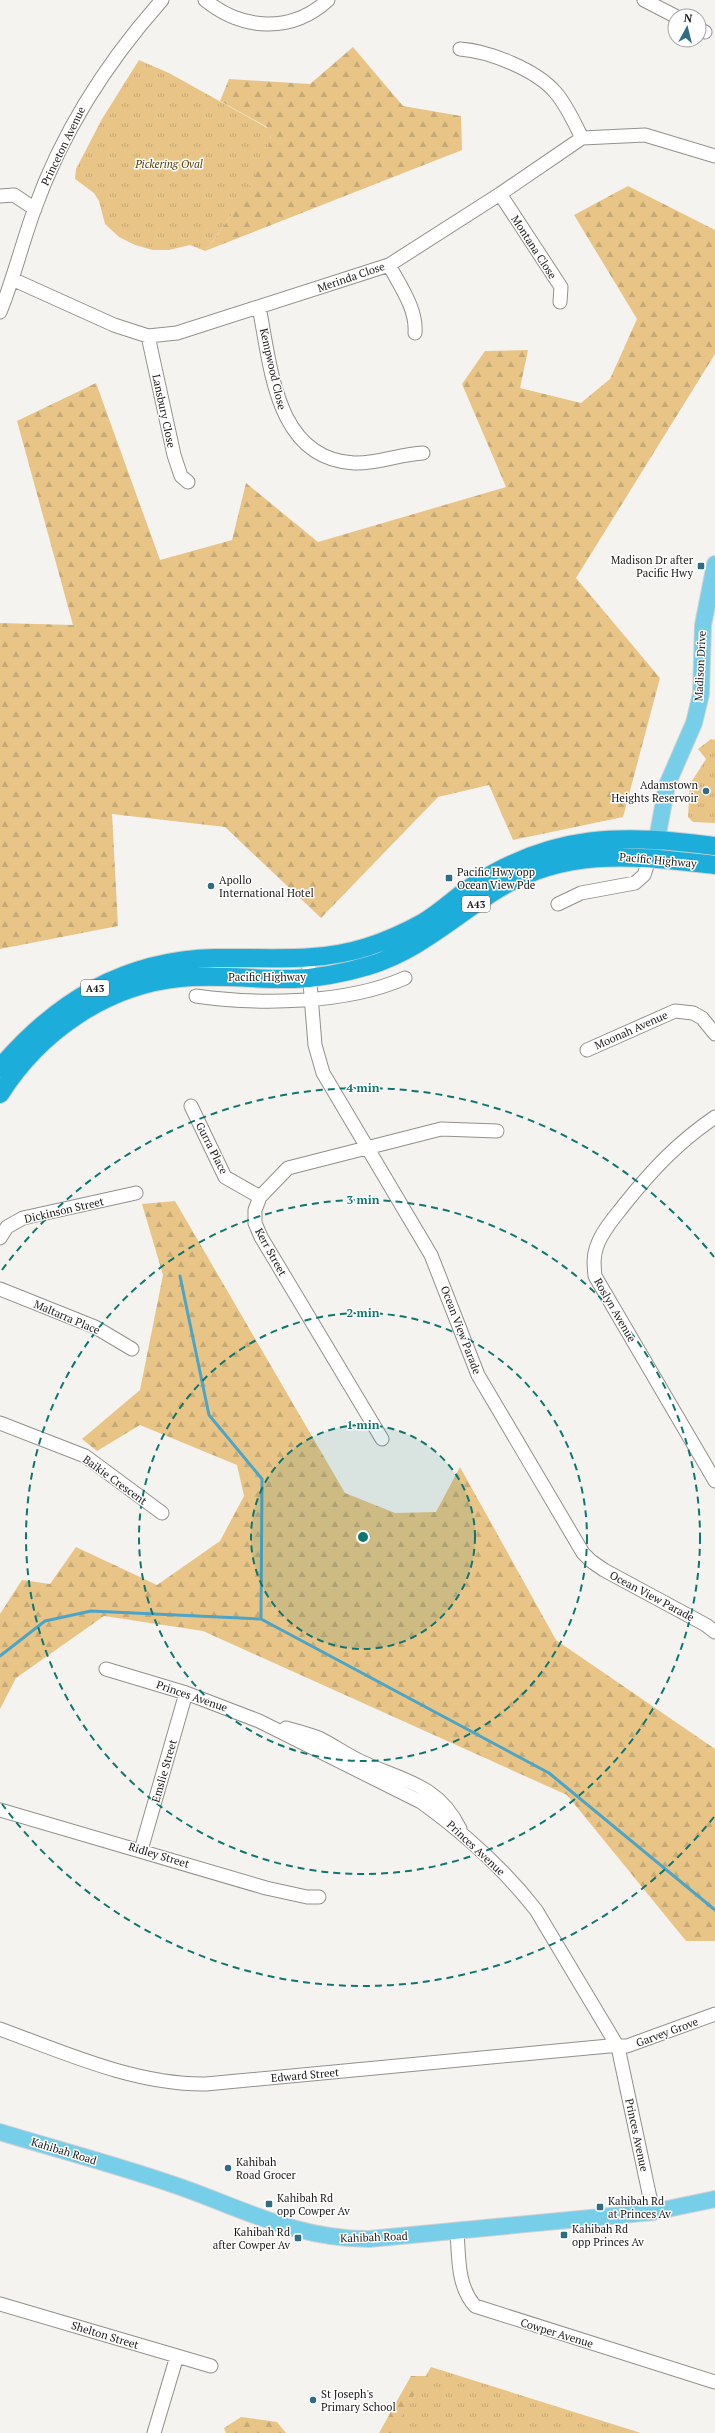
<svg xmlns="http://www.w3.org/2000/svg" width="715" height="2433" viewBox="0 0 715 2433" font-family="'PT Serif',serif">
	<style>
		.forest { fill: url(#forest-firs) }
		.park { fill: url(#park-tufts) }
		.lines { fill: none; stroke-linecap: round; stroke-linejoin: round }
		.stream { stroke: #4ca4c6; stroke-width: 3 }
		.minor-casing { stroke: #92908d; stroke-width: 15 }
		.major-casing { stroke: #d1d1d1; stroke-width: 18 }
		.highway-casing { stroke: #d1d1d1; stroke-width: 20 }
		.minor { stroke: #fff; stroke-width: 13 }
		.major { stroke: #77cee9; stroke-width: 16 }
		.highway { stroke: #1daddb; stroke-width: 18 }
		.ring { fill: none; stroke: #0f766e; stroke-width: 2; stroke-dasharray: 7 5 }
		.poi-dot { fill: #306c83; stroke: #fff; stroke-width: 1.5 }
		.labels { text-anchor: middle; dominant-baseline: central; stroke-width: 3; stroke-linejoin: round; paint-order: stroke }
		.shield { fill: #fff; stroke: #5e5e5d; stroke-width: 1 }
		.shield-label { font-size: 10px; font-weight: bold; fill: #191918 }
		.street-label { font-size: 11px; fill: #191918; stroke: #fff }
		.park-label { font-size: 11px; font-style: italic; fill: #553b01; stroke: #fff }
		.poi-label { font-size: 11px; fill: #191918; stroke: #fff; text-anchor: start }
		.centre { fill: #0f766e; stroke: #fff; stroke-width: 2 }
		.ring-label { font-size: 12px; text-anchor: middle; font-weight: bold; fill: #0f766e; stroke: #fff; stroke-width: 3; stroke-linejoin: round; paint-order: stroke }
	</style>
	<defs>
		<pattern id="forest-firs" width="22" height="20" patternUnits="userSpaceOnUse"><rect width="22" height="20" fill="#e8c587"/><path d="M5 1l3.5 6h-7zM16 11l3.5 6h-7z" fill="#c6a974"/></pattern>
		<pattern id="park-tufts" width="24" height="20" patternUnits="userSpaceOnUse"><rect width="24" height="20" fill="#e8c587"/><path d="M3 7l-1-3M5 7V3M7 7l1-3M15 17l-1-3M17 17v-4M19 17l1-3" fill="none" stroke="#c6a974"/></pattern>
	</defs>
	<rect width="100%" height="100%" fill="#f5f3f0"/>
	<path class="forest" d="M 353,47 L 403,106 L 461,116 L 462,150 L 205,251 C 232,217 256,178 271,136 L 267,127 L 220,101 L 229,79 L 310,84 Z
		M 628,186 L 715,230 L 715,354 L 576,578 L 660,678 L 623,817 L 513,840 L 489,785 L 438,797 L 321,918 L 225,827 L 112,814 L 118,926 L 0,949 L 0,623 L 73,625 L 17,421 L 96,383 L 160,560 L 232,540 L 246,483 L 318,542 L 506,487 L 462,384 L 485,351 L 528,350 L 520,388 L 581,403 L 610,379 L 637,319 L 574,215 Z
		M 175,1201 L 345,1493 L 395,1513 L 436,1512 L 460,1467 L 556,1640 L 715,1749 L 715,1941 L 686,1941 L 567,1795 L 203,1631 L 104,1616 L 16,1678 L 0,1709 L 0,1614 L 22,1580 L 50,1584 L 76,1547 L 157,1585 L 220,1541 L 244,1496 L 237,1465 L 140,1425 L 97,1451 L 82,1439 L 140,1390 L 163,1275 L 142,1204 Z
		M 411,2376 L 435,2376 L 437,2433 L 379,2433 Z
		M 241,2417 L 277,2422 L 286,2433 L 226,2433 L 224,2428 Z"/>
	<path class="park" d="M 139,60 L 169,73 L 271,130 C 273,158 223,229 205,251 L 190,245 L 169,250 L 153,250 L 135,245 L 119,237 L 105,224 L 99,201 L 94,193 L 75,179 L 76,169 L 102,119 Z
		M 711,739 L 715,740 L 715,823 L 693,822 L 688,817 L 690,784 L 706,759 L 698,749 Z
		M 431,2367 L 641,2433 L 391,2433 Z"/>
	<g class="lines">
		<path class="stream" d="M 180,1276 L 209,1415 L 262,1479 L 261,1619
			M 0,1656 L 45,1621 L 91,1611 L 261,1619 L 549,1773 L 715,1910"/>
		<g class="minor-casing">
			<path id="minor" d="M 205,0 C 242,30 291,34 328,0
				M 644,0 L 675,16
				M 699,29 L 705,32
				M 460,49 C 489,51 537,70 556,93 C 567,106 574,122 582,138
				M 500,194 L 561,287 L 560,302
				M 0,196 L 14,195 L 35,209
				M 389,265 C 400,286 417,309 415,333
				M 12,279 L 114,325 L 148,336 L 177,333 L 389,265 L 500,194 L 582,138 L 645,135 L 715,156
				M 259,307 C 271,366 275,459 354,463 C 378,464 400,454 423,453
				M 0,312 C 14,278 22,243 35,208 C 63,130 107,62 162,0
				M 148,336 L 174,455 L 181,476 L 188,482
				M 558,904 L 581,893 L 635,883 L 644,875 L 650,857
				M 308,958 L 315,1045 L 323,1073 L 431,1255 L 478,1375 L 583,1553 L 591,1561 L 604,1570 L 706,1625 L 715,1632
				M 196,996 C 258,1005 347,1004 405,978
				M 587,1050 L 675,1011 L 693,1013 L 702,1018 L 715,1034
				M 191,1106 L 225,1177 L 260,1197
				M 715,1117 C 677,1143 652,1170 624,1205 C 614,1218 602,1231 597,1246 C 593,1256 594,1266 595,1276 L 715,1481
				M 0,1238 L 7,1227 L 23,1218 L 136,1193
				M 0,1289 L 95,1327 L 132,1349
				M 0,1423 L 85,1456 L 162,1513
				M 382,1439 L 261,1237 L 255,1223 L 255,1210 L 260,1197 L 288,1168 L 441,1129 L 497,1131
				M 106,1669 L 186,1693 L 259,1721 L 421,1802 C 464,1833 504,1869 536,1910 L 618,2047 L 653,2212
				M 286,1728 C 297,1731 308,1734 319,1738 C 333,1745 347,1755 362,1762 C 403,1781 438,1784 460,1829
				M 0,1810 L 266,1888 L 307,1897 L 319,1897
				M 141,1850 L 186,1693
				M 0,2029 C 65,2053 136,2085 206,2084 L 609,2046 L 627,2046 L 715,2014
				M 457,2232 C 459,2257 457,2286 475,2306 L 715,2382
				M 0,2304 L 211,2366
				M 154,2433 L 177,2356"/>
		</g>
		<g class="major-casing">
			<path id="major" d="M 652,853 L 657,839 L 667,785 L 694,723 L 701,694 L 703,625 L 715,564
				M 0,2132 C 62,2151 125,2167 186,2189 C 249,2212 300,2239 369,2239 L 653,2212 L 715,2199"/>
		</g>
		<g class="highway-casing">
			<path id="highway" d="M 0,1068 C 57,1001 125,960 215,958 C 267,957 317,963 367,947 C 386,941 406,932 424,922 C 442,911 457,896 474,885 C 555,833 623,834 715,846
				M 0,1094 C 39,1032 106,985 180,978 C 218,974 256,980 294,979 C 319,978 344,973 368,966 C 415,952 450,920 490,894 C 563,846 634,856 715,865"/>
		</g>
		<use href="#minor" class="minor"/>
		<use href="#major" class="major"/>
		<use href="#highway" class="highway"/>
	</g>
	<circle cx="363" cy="1537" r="112" fill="#0f766e" fill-opacity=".12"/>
	<g class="ring">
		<circle cx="363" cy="1537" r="112"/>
		<circle cx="363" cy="1537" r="224"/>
		<circle cx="363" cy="1537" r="337"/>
		<path d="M714 1817A449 449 0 0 1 2 1804M2 1270A449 449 0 0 1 714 1257"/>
	</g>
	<g class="poi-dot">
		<rect x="697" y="562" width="8" height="8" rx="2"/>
		<circle cx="706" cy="791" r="4"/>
		<rect x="445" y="874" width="8" height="8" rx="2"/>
		<circle cx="211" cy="886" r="4"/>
		<circle cx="228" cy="2168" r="4"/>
		<rect x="265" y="2200" width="8" height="8" rx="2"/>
		<rect x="596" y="2203" width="8" height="8" rx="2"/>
		<rect x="560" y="2231" width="8" height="8" rx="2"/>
		<rect x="294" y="2234" width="8" height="8" rx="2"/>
		<circle cx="313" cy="2400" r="4"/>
	</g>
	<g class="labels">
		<g class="shield">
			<rect x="462" y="896" width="28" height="16" rx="3"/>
			<rect x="81" y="980" width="28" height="16" rx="3"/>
		</g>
		<g class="shield-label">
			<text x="476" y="904">A43</text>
			<text x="95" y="988">A43</text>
		</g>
		<g class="street-label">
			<text transform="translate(63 146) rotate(-64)">Princeton Avenue</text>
			<text transform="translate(534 247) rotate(57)">Montana Close</text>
			<text transform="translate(351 277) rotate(-19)">Merinda Close</text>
			<text transform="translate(273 369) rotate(77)">Kempwood Close</text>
			<text transform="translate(164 411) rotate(78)">Lansbury Close</text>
			<text transform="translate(700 666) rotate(-87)">Madison Drive</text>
			<text transform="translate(658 860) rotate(5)">Pacific Highway</text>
			<text x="267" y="977">Pacific Highway</text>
			<text transform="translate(631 1030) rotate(-24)">Moonah Avenue</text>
			<text transform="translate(212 1148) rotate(63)">Gurra Place</text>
			<text transform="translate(64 1210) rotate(-13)">Dickinson Street</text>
			<text transform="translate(271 1252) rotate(61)">Kerr Street</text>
			<text transform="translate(615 1310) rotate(60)">Roslyn Avenue</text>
			<text transform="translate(67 1317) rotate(23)">Maltarra Place</text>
			<text transform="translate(461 1330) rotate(69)">Ocean View Parade</text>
			<text transform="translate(115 1480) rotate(36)">Baikie Crescent</text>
			<text transform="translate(652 1596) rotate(28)">Ocean View Parade</text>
			<text transform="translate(192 1696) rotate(19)">Princes Avenue</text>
			<text transform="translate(164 1771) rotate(-74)">Emslie Street</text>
			<text transform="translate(476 1848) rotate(43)">Princes Avenue</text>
			<text transform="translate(159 1855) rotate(17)">Ridley Street</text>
			<text transform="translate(667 2032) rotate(-20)">Garvey Grove</text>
			<text transform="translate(305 2075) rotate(-5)">Edward Street</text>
			<text transform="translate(637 2135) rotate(78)">Princes Avenue</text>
			<text transform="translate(64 2151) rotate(17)">Kahibah Road</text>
			<text transform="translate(374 2237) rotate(-2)">Kahibah Road</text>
			<text transform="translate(557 2333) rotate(17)">Cowper Avenue</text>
			<text transform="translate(105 2335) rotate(17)">Shelton Street</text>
		</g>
		<g class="park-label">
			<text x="169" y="164">Pickering Oval</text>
		</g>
		<g class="poi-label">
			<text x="693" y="560" text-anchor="end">Madison Dr after<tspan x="693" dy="13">Pacific Hwy</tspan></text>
			<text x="698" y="785" text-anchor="end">Adamstown<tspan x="698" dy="13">Heights Reservoir</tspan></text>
			<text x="457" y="872">Pacific Hwy opp<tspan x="457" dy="13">Ocean View Pde</tspan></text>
			<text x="219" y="880">Apollo<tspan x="219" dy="13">International Hotel</tspan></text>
			<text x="236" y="2162">Kahibah<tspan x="236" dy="13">Road Grocer</tspan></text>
			<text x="277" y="2198">Kahibah Rd<tspan x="277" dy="13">opp Cowper Av</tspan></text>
			<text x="608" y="2201">Kahibah Rd<tspan x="608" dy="13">at Princes Av</tspan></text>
			<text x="572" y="2229">Kahibah Rd<tspan x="572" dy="13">opp Princes Av</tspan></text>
			<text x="290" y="2232" text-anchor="end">Kahibah Rd<tspan x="290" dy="13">after Cowper Av</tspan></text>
			<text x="321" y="2394">St Joseph's<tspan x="321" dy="13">Primary School</tspan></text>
		</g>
	</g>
	<circle cx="363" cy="1537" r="6" class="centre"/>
	<g class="ring-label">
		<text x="363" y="1092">4 min</text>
		<text x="363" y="1204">3 min</text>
		<text x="363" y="1317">2 min</text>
		<text x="363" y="1429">1 min</text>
	</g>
	<g transform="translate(687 28) rotate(7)"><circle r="19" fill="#ffffff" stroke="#a3a3a3"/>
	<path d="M0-3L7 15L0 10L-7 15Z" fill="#306c83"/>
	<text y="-6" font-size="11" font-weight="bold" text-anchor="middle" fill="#191918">N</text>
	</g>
</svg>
